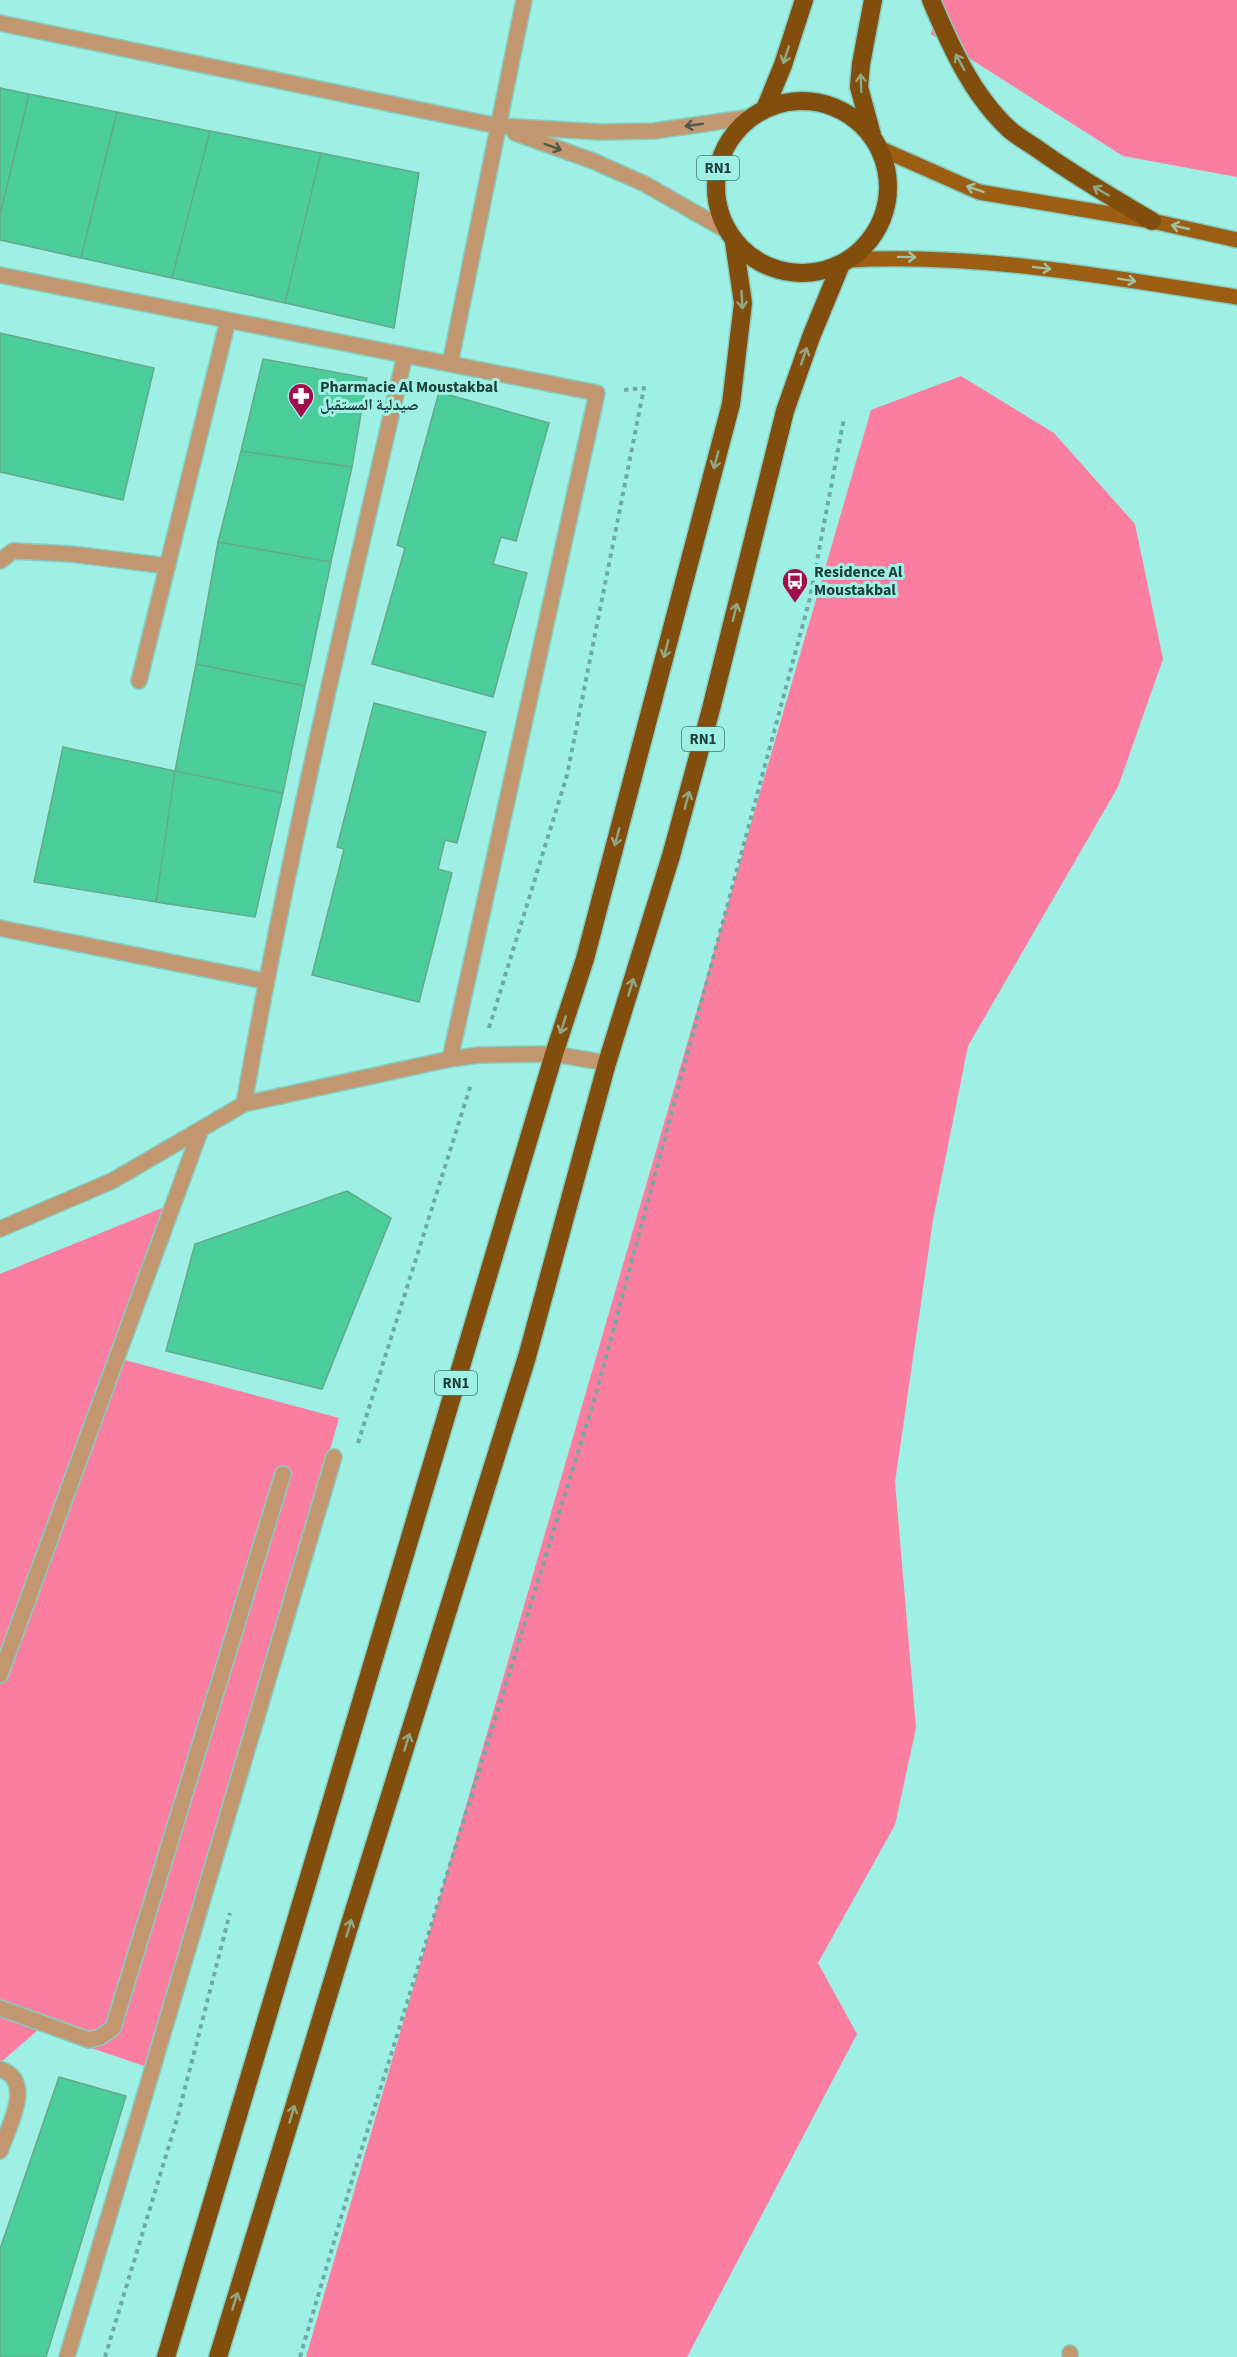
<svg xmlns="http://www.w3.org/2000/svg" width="1237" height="2357" viewBox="0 0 1237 2357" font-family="'Source Sans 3','Noto Naskh Arabic',sans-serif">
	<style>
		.green { fill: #fb7d9f }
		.building { fill: #4acc9b; stroke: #65a88b; stroke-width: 1.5 }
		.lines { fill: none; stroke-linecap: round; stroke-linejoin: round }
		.minor-casing { stroke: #85cdc2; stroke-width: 18 }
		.major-casing { stroke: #85cdc2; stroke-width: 18 }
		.highway-casing { stroke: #85cdc2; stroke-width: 21 }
		.path { stroke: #6daba2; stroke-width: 4; stroke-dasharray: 4.5 4.5; stroke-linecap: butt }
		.minor { stroke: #c2976f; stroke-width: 15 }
		.major { stroke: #9b5e13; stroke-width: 15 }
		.highway { stroke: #824e0e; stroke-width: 18 }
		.oneway { stroke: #92a784 }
		.oneway2 { stroke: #4f5a4b }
		.oneway3 { stroke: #9ec4a5 }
		.labels { text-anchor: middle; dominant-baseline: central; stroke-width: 6; stroke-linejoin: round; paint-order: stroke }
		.shield { fill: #9ff0e4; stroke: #45756e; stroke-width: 1.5 }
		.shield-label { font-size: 15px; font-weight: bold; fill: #1e403c }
		.poi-label { font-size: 16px; font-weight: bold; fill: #1e403c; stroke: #9ff0e4; text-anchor: start }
	</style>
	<rect width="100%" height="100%" fill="#9ff0e4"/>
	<path class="green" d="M 939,0 L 1237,0 L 1237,177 L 1123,156 L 931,34 Z
		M 961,376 L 1054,433 L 1135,524 L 1163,659 L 1118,787 L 968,1046 L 933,1220 L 895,1482 L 916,1728 L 895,1825 L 818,1963 L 857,2034 L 687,2357 L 306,2357 L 871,410 Z
		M 184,1199 L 125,1360 L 339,1418 L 156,2070 L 38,2030 L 0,2063 L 0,1274 Z"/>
	<path class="building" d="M 0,88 L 29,94 L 0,216 Z
		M 29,94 L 117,112 L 81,258 L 0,240 L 0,216 Z
		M 117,112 L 210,131 L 172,278 L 81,258 Z
		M 210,131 L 321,153 L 285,303 L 172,278 Z
		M 321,153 L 419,173 L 394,328 L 285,303 Z
		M 0,333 L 154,368 L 123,500 L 0,472 Z
		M 263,359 L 367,378 L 352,467 L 241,451 Z
		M 439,392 L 549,423 L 516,541 L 501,537 L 493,564 L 527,573 L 493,697 L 372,664 L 405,548 L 397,545 Z
		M 241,451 L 352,467 L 331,562 L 218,542 Z
		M 218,542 L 331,562 L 305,686 L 196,664 Z
		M 196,664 L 305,686 L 283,793 L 175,771 Z
		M 374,703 L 486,732 L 457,843 L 445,840 L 438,869 L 452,873 L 419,1002 L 312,975 L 344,849 L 337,847 Z
		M 63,747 L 175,771 L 156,902 L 34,882 Z
		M 175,771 L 283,793 L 255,917 L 156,902 Z
		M 347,1191 L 391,1218 L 322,1389 L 166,1351 L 195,1244 Z
		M 59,2077 L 126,2096 L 46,2357 L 0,2357 L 0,2249 Z"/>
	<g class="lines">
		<g class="minor-casing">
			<path id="minor" d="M 0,23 L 498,126 L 601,132 L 654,131 L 752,117
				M 515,133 L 593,161 L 645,184 L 727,231
				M 0,275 L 597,393 L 450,1059
				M 450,364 L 524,0
				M 0,561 L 13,551 L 71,554 L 168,566
				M 139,681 L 228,320
				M 0,928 L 265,981
				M 244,1104 C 288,852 348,604 405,355
				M 0,1229 L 112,1181 L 244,1104 L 450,1059 L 480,1055 L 554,1054 L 607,1063
				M 0,1675 L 201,1129
				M 0,2008 L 89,2040 L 100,2037 L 113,2028 L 283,1474
				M 0,2069 C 35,2081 9,2125 0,2151
				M 1070,2353 L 1070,2357
				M 67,2357 L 334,1457"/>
		</g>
		<g class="major-casing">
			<path id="major" d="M 879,148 L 979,192 L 1152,221 L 1237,240
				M 849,260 C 980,253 1108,277 1237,297"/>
		</g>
		<g class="highway-casing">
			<path id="highway" d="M 931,0 C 950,45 972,95 1009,129 C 1018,137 1029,143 1039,150 C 1075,176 1113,198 1152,221
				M716 187a86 86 0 1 1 172 0a86 86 0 1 1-172 0Z
				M 765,109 L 783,65 L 804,0
				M 872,135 L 859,87 L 861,64 L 873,0
				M 166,2357 L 554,1054 L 585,959 L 731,404 L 743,303 L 734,242
				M 218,2357 L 353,1914 L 527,1357 L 607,1063 L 671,856 L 711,709 L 785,411 L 811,337 L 841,264"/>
		</g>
		<path class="path" d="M 489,1028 L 567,775 L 644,388 L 623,390
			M 358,1443 L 471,1084
			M 105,2357 L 177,2119 L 230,1913
			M 300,2357 L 353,2177 L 596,1394 L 810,598 L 844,418"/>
		<use href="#minor" class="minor"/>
		<use href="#major" class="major"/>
		<use href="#highway" class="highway"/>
	</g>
	<defs><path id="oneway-shaft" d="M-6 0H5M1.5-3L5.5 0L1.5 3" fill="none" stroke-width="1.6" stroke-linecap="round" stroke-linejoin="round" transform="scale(1.5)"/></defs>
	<g class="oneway">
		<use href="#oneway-shaft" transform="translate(786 55) rotate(108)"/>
		<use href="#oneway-shaft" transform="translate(960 62) rotate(-119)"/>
		<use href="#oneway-shaft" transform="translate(861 83) rotate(-92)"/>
		<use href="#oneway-shaft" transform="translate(1101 191) rotate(-150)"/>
		<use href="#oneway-shaft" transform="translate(742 300) rotate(87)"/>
		<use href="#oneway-shaft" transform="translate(804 356) rotate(-71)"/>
		<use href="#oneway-shaft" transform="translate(716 460) rotate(105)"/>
		<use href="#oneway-shaft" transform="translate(735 612) rotate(-76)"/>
		<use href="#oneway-shaft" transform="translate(666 649) rotate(105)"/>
		<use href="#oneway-shaft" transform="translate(687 800) rotate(-75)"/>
		<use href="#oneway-shaft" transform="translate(617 837) rotate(105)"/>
		<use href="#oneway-shaft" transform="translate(631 987) rotate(-73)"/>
		<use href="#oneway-shaft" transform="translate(563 1025) rotate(108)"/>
		<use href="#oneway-shaft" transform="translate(407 1742) rotate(-73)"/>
		<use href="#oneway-shaft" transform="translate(349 1928) rotate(-73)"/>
		<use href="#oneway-shaft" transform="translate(292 2114) rotate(-73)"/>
		<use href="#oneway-shaft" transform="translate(235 2301) rotate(-73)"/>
	</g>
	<g class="oneway2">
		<use href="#oneway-shaft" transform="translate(694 125) rotate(172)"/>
		<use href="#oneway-shaft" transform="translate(553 147) rotate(20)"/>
	</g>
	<g class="oneway3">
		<use href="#oneway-shaft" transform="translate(975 189) rotate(-161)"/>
		<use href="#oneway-shaft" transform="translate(1180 227) rotate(-167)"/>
		<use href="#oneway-shaft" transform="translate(907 257) rotate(1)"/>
		<use href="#oneway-shaft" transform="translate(1042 268) rotate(7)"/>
		<use href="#oneway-shaft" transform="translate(1127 280) rotate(9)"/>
	</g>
	<defs>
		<g id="pharmacy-pin" transform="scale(1.35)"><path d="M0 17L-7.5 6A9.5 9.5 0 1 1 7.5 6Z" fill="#a30e4d" stroke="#9ff0e4"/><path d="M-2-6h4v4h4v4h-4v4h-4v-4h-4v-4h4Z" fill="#fff"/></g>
		<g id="bus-pin" transform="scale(1.35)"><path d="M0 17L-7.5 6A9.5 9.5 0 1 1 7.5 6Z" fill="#a30e4d" stroke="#9ff0e4"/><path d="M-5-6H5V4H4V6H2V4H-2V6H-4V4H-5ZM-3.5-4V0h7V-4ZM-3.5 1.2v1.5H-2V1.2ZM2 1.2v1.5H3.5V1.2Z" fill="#fff"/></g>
	</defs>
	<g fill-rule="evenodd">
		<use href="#pharmacy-pin" x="301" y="396"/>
		<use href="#bus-pin" x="795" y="581"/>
	</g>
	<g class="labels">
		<g class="shield">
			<rect x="697" y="156" width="42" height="24" rx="4.5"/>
			<rect x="682" y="727" width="42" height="24" rx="4.5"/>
			<rect x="435" y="1371" width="42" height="24" rx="4.5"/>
		</g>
		<g class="shield-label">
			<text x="718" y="168">RN1</text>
			<text x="703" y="739">RN1</text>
			<text x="456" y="1383">RN1</text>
		</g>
		<g class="poi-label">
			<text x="320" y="387">Pharmacie Al Moustakbal<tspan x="320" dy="18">صيدلية المستقبل</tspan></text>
			<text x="814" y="572">Residence Al<tspan x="814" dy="18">Moustakbal</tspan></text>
		</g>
	</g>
</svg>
